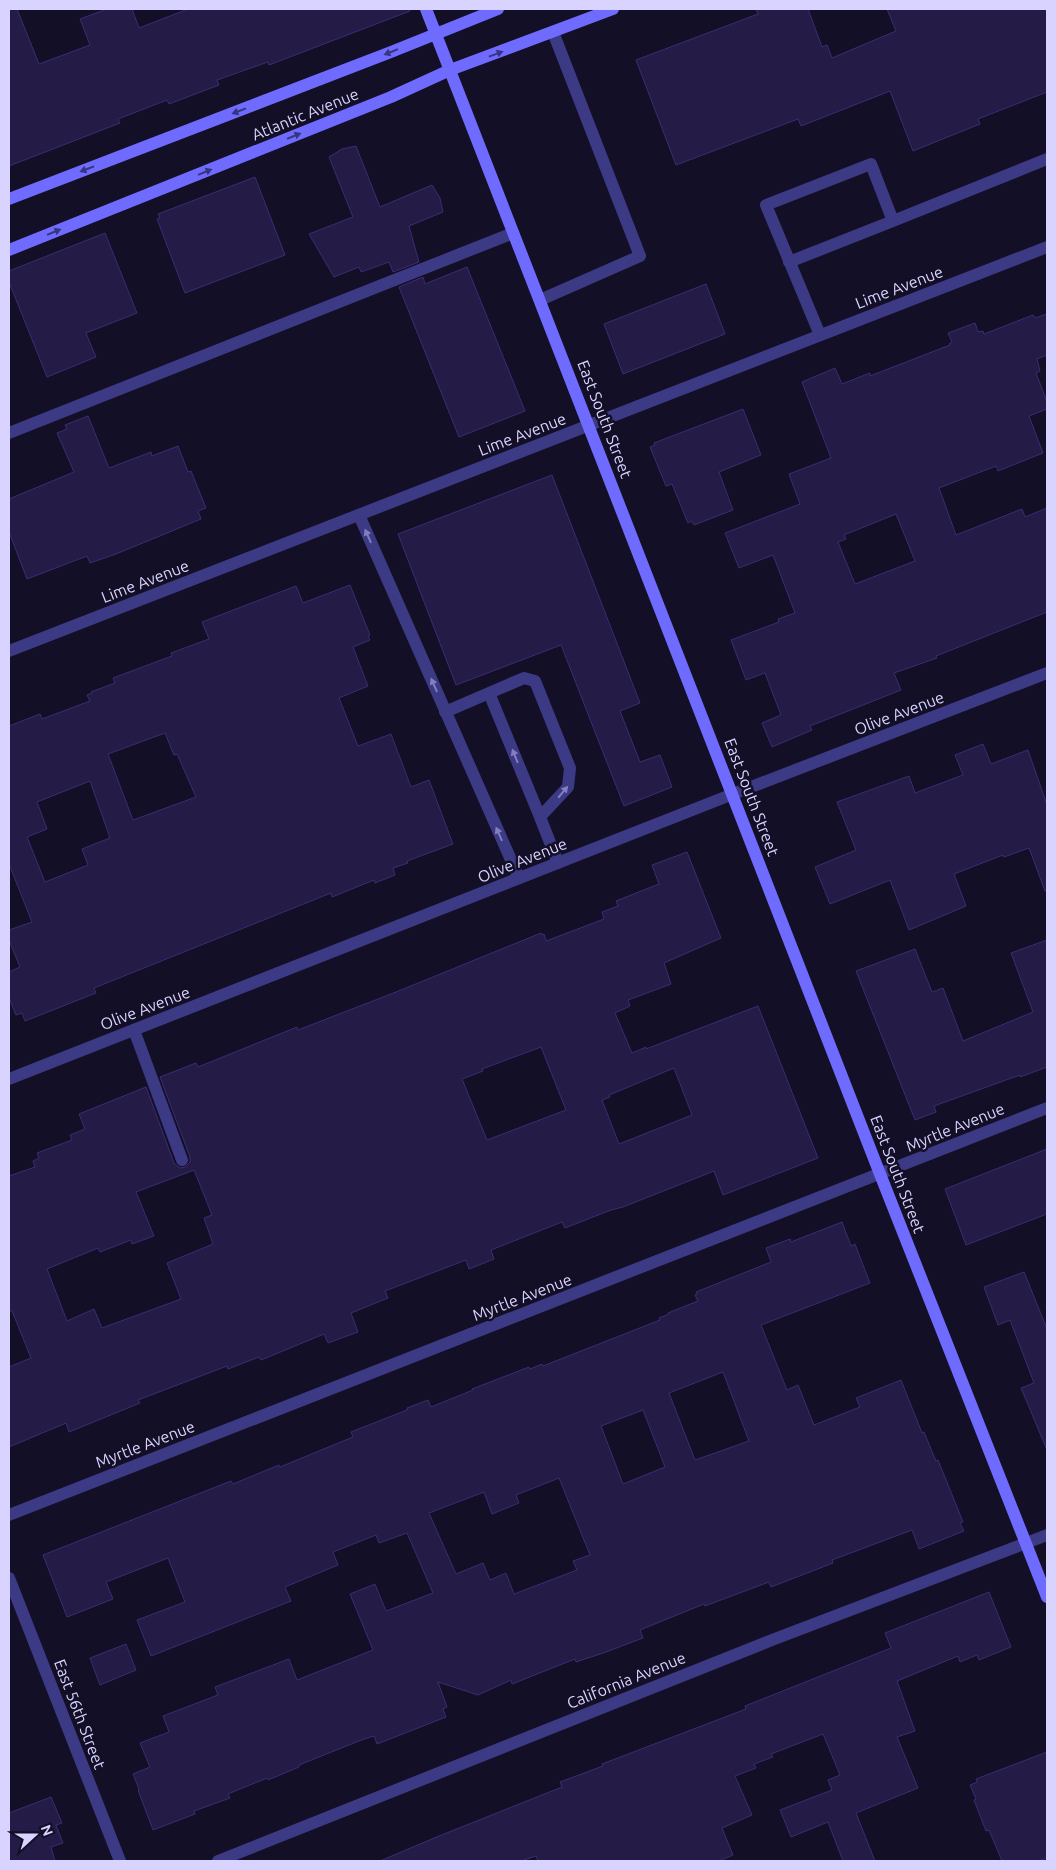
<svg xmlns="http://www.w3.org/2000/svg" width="1056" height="1870" viewBox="0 0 1056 1870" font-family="Ubuntu,sans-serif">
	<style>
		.building { fill: #241b47; stroke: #3b2d73; fill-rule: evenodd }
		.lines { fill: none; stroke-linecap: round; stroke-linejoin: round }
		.lane { stroke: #3d3a85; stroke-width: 12 }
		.street { stroke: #3d3a85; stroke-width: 12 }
		.secondary { stroke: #6f6bff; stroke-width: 12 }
		.oneway { fill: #38347d }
		.oneway2 { fill: #837fbc }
		.labels { text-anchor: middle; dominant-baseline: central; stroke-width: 5; stroke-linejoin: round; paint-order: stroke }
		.street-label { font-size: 16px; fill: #d9d4ff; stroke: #130f26 }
	</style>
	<rect width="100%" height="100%" fill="#130f26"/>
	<path class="building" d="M 9,9 L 17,9 L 39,64 L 90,45 L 80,19 L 107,9 L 132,9 L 139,28 L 188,9 L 409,9 L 410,11 L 269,65 L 268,62 L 217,80 L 219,85 L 169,104 L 167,100 L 118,119 L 120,123 L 9,166 Z
		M 756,9 L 808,9 L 822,47 L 827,45 L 832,58 L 896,31 L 887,9 L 1047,9 L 1047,92 L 978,119 L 980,124 L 913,151 L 890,91 L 801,126 L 798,119 L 676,165 L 636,60 L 758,14 Z
		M 356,146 L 380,207 L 432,185 L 440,198 L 443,212 L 409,226 L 419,262 L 393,272 L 389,262 L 361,272 L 359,267 L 334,277 L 309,234 L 353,217 L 329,157 L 342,149 Z
		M 255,177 L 285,255 L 185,293 L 157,219 L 160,218 L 158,214 Z
		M 105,233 L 137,313 L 86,333 L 96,357 L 47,377 L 9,282 L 9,271 Z
		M 467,267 L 525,411 L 459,437 L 399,287 L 423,277 L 425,284 Z
		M 706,284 L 725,334 L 623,374 L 604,324 Z
		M 1047,314 L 1047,355 L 1037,359 L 1040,371 L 1036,373 L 1047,402 L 1047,409 L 1029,416 L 1043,453 L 998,471 L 996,466 L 939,488 L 956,535 L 1022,509 L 1025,517 L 1047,508 L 1047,612 L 936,656 L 937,658 L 894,673 L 901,690 L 810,726 L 812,730 L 772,747 L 762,723 L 781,715 L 765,673 L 746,680 L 731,640 L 779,622 L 778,619 L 795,613 L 773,555 L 739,568 L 725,533 L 800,504 L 789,474 L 831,458 L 802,382 L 835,368 L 842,384 L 870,373 L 870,376 L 950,345 L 949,344 L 952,342 L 948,333 L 975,323 L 978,332 L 983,331 L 984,334 L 1033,315 L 1035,318 ZM 896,514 L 915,561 L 855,584 L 838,542 L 846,539 L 844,535 Z
		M 743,409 L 761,455 L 719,472 L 733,510 L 694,525 L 692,521 L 688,523 L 672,484 L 666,486 L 650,447 L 655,445 L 654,443 Z
		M 88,416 L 109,468 L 151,452 L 152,456 L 178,446 L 188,472 L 191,471 L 206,508 L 198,511 L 201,519 L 116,554 L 90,563 L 87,556 L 27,579 L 9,532 L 9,499 L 74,472 L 57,433 L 67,429 L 65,425 Z
		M 552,475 L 640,703 L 620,711 L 640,762 L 660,755 L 672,787 L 624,806 L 561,645 L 456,685 L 398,534 Z
		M 350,585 L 370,635 L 368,636 L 370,640 L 353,647 L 368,686 L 339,698 L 358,746 L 391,734 L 411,787 L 429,780 L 453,844 L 407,861 L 408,863 L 393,868 L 395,875 L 375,883 L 374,880 L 332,897 L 331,893 L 94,988 L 96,993 L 25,1021 L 22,1013 L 16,1015 L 9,998 L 9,972 L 20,967 L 9,940 L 9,930 L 32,922 L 9,864 L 9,726 L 40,714 L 42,719 L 90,701 L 87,695 L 92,693 L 91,692 L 115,683 L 113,678 L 172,656 L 171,653 L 209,639 L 202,622 L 296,586 L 303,603 ZM 165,733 L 174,755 L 177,754 L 196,797 L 133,820 L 108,754 ZM 90,781 L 110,838 L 82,849 L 88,865 L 45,882 L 27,837 L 47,829 L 37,802 Z
		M 983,744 L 991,764 L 1028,750 L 1047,805 L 1047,891 L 1045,891 L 1029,848 L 1004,857 L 1003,855 L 954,874 L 966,906 L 909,930 L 890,880 L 830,904 L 815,867 L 856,850 L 837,802 L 909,776 L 915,793 L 963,775 L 955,755 Z
		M 687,852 L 721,938 L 664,963 L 671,984 L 628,1000 L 630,1006 L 615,1013 L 632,1053 L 646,1047 L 646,1049 L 758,1006 L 818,1158 L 723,1195 L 714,1171 L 623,1207 L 611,1210 L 565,1228 L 562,1222 L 491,1250 L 494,1259 L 469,1269 L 466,1260 L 385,1291 L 388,1298 L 351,1313 L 358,1332 L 328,1343 L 324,1334 L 261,1360 L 259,1357 L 228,1369 L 227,1366 L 138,1400 L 140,1403 L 69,1432 L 66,1423 L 9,1447 L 9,1367 L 31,1358 L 12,1311 L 9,1311 L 9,1176 L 35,1167 L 33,1161 L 39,1158 L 37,1153 L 72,1140 L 70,1135 L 85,1129 L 79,1114 L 146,1087 L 174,1163 L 180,1168 L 185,1167 L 190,1162 L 190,1157 L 160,1077 L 196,1063 L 198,1067 L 297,1027 L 298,1030 L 396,992 L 541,933 L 542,935 L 544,934 L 546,941 L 604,919 L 602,912 L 618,906 L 616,901 L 659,884 L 652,865 ZM 541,1047 L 566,1110 L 487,1140 L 462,1079 L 483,1071 L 482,1069 ZM 674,1068 L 692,1115 L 619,1144 L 602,1100 L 610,1097 L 609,1095 ZM 194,1170 L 212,1215 L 204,1218 L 213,1244 L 167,1263 L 181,1299 L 102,1328 L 94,1309 L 67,1321 L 47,1269 L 98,1248 L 100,1252 L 131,1240 L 132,1244 L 154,1236 L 136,1192 Z
		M 1047,940 L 1047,1067 L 1020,1077 L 1020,1075 L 934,1106 L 936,1112 L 915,1120 L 856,971 L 915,949 L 932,992 L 943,988 L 963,1041 L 1033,1012 L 1011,953 Z
		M 1047,1149 L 1047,1214 L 966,1245 L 945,1189 Z
		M 842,1222 L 851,1246 L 855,1244 L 870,1283 L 761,1325 L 787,1390 L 798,1385 L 814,1425 L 860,1407 L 856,1398 L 901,1380 L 922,1433 L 924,1432 L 936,1461 L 938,1460 L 963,1522 L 960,1523 L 964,1531 L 919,1549 L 912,1530 L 832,1560 L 833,1563 L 771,1587 L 769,1582 L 705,1606 L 704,1604 L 640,1630 L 643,1638 L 606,1652 L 576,1662 L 575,1659 L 512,1684 L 511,1680 L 478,1695 L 438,1682 L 447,1707 L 443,1709 L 446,1717 L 377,1744 L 374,1736 L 364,1739 L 299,1765 L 299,1767 L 268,1780 L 267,1778 L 228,1794 L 230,1798 L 194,1811 L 195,1814 L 153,1830 L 138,1790 L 139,1789 L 133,1774 L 150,1767 L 140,1743 L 169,1732 L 163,1716 L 218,1695 L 215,1687 L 289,1659 L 297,1680 L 373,1650 L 350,1594 L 375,1584 L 386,1611 L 433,1593 L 407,1533 L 379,1543 L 376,1535 L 333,1552 L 338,1565 L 285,1587 L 291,1601 L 151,1656 L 137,1620 L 185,1602 L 168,1558 L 106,1582 L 113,1599 L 67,1617 L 43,1555 L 231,1481 L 233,1484 L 279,1465 L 280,1467 L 353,1437 L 351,1432 L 407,1410 L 407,1408 L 428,1400 L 431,1407 L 473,1390 L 472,1389 L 529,1367 L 530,1369 L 542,1364 L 543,1366 L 660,1320 L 659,1318 L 669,1314 L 668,1313 L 698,1301 L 695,1295 L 697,1294 L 696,1292 L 771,1262 L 766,1248 L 790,1239 L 791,1242 ZM 723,1372 L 749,1441 L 695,1460 L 669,1393 ZM 643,1410 L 665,1467 L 623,1484 L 601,1426 ZM 559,1478 L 590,1555 L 573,1561 L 577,1570 L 514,1594 L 506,1573 L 490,1580 L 483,1563 L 456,1574 L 429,1513 L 484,1492 L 492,1514 L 519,1503 L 516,1495 Z
		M 1024,1272 L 1047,1329 L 1047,1450 L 1021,1388 L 1034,1383 L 1010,1320 L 998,1325 L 984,1287 Z
		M 989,1592 L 1011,1647 L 979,1660 L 977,1655 L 960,1662 L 958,1656 L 897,1681 L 915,1731 L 897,1737 L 918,1788 L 856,1813 L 875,1861 L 843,1861 L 828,1822 L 791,1837 L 780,1810 L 832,1790 L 828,1780 L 840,1775 L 823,1734 L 771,1754 L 773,1757 L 754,1764 L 756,1768 L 735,1776 L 752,1815 L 722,1828 L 733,1855 L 719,1861 L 538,1861 L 536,1856 L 521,1861 L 380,1861 L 439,1836 L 562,1787 L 560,1782 L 603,1766 L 602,1764 L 746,1709 L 745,1706 L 891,1648 L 885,1633 Z
		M 126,1644 L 136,1670 L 100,1685 L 90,1658 Z
		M 1047,1752 L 1047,1858 L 1038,1861 L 1002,1861 L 989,1830 L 986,1831 L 974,1800 L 976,1799 L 970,1785 L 977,1782 L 976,1779 Z
		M 51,1797 L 62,1823 L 56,1825 L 63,1843 L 51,1847 L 55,1861 L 9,1861 L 9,1813 Z"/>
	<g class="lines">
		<path class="lane" d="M 893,221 L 1047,159
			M 789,262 L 893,221 L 871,164 L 766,205 L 820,335
			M 540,300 L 640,256 L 553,32
			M 9,433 L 513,233
			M 359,515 L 519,878
			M 489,693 L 540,817
			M 445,712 L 524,678 L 535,681 L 570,768 L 568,787 L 540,817 L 558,863
			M 134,1030 L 182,1160"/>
		<path class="street" d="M 9,651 L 1047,247
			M 9,1079 L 733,794 L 1047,673
			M 9,1515 L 1047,1108
			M 9,1578 L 120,1861
			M 218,1861 L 772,1640 L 1047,1535"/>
		<path class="secondary" d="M 426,9 L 880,1174 L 1047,1597
			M 9,199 L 391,52 L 498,9
			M 9,250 L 391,97 L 450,70 L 613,9"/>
	</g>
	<defs><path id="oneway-solid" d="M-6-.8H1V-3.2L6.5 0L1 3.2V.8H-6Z" transform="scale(1.25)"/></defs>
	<g class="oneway">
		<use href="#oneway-solid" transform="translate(391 52) rotate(158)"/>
		<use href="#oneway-solid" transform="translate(496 54) rotate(-20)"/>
		<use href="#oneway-solid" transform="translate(239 111) rotate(159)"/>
		<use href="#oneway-solid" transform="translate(294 136) rotate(-22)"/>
		<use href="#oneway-solid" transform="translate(87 169) rotate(159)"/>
		<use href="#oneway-solid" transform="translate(205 172) rotate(-22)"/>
		<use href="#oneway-solid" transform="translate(54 232) rotate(-22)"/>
	</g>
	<g class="oneway2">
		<use href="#oneway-solid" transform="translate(368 536) rotate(-114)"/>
		<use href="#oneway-solid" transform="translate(434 685) rotate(-114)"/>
		<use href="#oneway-solid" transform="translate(515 756) rotate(-112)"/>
		<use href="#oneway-solid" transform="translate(563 792) rotate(-50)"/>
		<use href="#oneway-solid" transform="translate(499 834) rotate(-114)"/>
	</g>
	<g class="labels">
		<g class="street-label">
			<text transform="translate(305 114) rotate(-22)">Atlantic Avenue</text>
			<text transform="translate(899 287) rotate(-21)">Lime Avenue</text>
			<text transform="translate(605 419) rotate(69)">East South Street</text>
			<text transform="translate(522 434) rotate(-21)">Lime Avenue</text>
			<text transform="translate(145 581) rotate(-21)">Lime Avenue</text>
			<text transform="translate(899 713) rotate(-21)">Olive Avenue</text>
			<text transform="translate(752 797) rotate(69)">East South Street</text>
			<text transform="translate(522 860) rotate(-22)">Olive Avenue</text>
			<text transform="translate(145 1008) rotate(-21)">Olive Avenue</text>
			<text transform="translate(955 1127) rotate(-22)">Myrtle Avenue</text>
			<text transform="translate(898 1174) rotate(69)">East South Street</text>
			<text transform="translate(522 1297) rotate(-21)">Myrtle Avenue</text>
			<text transform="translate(145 1444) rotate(-21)">Myrtle Avenue</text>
			<text transform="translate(626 1680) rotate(-22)">California Avenue</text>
			<text transform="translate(80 1714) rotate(69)">East 56th Street</text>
		</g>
	</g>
	<rect width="1056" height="1870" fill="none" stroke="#d9d4ff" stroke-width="20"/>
	<g transform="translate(35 1835) rotate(69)" stroke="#130f26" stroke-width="4" paint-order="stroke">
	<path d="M0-4L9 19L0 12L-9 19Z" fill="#d9d4ff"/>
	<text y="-8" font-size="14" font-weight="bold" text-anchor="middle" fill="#d9d4ff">N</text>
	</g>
</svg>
